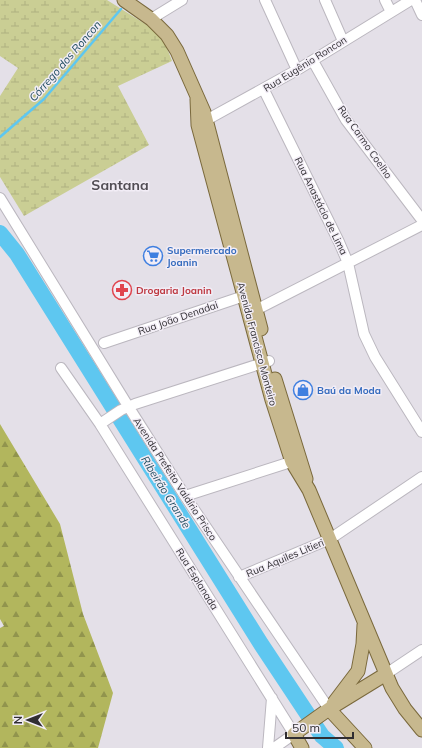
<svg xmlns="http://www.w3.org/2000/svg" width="422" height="748" viewBox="0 0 422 748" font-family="Mulish,sans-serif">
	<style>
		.forest { fill: url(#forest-firs) }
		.wetland { fill: url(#wetland-marsh) }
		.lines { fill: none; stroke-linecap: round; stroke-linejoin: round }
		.stream { stroke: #5ec7f0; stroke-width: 2.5 }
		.river { stroke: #5ec7f0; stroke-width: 16 }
		.minor-casing { stroke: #bbb7bf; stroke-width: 12 }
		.major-casing { stroke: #7a693c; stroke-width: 15 }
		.minor { stroke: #fff; stroke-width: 10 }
		.major { stroke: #c7b88e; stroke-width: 13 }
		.labels { text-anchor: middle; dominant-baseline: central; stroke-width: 3; stroke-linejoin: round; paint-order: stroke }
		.street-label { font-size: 10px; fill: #302e32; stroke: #f2edf6 }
		.shop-label { font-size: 10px; font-weight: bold; fill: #366cbe; stroke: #f2edf6; text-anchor: start }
		.health-label { font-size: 10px; font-weight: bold; fill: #be3a42; stroke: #f2edf6; text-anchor: start }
		.water-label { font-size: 11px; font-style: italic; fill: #234f61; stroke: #f2edf6 }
		.district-label { font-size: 14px; font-weight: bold; fill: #514d54; stroke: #f2edf6 }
	</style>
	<defs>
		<pattern id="forest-firs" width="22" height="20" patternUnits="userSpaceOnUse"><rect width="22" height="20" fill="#b2b65d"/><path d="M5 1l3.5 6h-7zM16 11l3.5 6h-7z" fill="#91944d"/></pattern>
		<pattern id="wetland-marsh" width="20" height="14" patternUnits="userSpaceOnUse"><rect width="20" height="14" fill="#cace94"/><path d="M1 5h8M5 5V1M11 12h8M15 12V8" fill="none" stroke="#aeb180"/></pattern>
	</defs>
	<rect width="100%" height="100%" fill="#e4e0e8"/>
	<path class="forest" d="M 0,424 L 60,524 L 83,614 L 113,693 L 98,748 L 0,748 L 0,628 L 4,626 L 0,619 Z"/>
	<path class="wetland" d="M 0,0 L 107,0 L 150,27 L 165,43 L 172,61 L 118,86 L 149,145 L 24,216 L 0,177 L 0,96 L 18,68 L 0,56 Z"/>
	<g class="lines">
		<path class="stream" d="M 0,137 L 44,99 L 121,9"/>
		<path class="river" d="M 0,233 L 17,254 L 261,644 L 322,736 L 336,748"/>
		<g class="minor-casing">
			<path id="minor" d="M 265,0 L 297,70
				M 325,0 L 343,41
				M 385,0 L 391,12
				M 415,0 L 422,15
				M 151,19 L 182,0
				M 313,61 L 346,120 L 422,220
				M 264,90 L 339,242 L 348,263 L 364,334 L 375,357 L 422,432
				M 201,123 L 297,70 L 411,0
				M 0,198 L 128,406 L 185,496 L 329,709
				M 250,313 L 422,225
				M 104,343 L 250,294
				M 61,368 L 100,424 L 294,734 L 274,748
				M 100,424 L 121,410 L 135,404 L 269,361
				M 185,496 L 297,460
				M 239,577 L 330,539 L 422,477
				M 386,674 L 422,650
				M 268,748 L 272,698"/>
		</g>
		<g class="major-casing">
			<path id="major" d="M 124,0 L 151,19 L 167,35 L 177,51 L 204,112 L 261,329
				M 197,99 L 198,125 L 272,400 L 292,462 L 309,490 L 392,688 L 405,709 L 422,730
				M 275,379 L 306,479
				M 333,704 L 358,671 L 363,644 L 364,625
				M 329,709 L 365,748
				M 302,748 L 294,734 L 329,709 L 386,674"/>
		</g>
		<use href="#minor" class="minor"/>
		<use href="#major" class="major"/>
	</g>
	<defs>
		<g id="supermarket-ring" transform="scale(1)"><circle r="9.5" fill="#f2edf6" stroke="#3f7fe0" stroke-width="1.5"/><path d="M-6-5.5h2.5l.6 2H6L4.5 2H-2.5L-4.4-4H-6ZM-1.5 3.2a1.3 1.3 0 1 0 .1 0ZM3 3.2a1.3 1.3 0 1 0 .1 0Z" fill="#3f7fe0"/></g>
		<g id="pharmacy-ring" transform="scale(1)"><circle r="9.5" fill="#f2edf6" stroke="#e0444e" stroke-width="1.5"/><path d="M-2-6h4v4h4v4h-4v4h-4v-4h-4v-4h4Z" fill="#e0444e"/></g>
		<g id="shop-ring" transform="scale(1)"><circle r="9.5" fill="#f2edf6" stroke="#3f7fe0" stroke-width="1.5"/><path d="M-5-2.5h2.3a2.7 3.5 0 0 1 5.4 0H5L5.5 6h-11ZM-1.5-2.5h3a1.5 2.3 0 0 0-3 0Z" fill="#3f7fe0"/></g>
	</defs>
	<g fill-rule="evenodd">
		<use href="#supermarket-ring" x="153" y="256"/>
		<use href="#pharmacy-ring" x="122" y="290"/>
		<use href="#shop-ring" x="303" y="390"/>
	</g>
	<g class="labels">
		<g class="street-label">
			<text transform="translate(305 64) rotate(-32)">Rua Eugênio Roncon</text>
			<text transform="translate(365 142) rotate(55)">Rua Carmo Coelho</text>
			<text transform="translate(321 206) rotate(64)">Rua Anastácio de Lima</text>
			<text transform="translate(178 318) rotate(-19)">Rua João Denadai</text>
			<text transform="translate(257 344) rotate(75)">Avenida Francisco Monteiro</text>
			<text transform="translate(175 479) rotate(57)">Avenida Prefeito Valdírio Prisco</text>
			<text transform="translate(285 558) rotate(-23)">Rua Aquiles Litieri</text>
			<text transform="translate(197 579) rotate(58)">Rua Esplanada</text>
		</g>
		<g class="shop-label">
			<text x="167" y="250">Supermercado<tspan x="167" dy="12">Joanin</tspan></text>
			<text x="317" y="390">Baú da Moda</text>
		</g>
		<g class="health-label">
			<text x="136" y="290">Drogaria Joanin</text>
		</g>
		<g class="water-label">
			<text transform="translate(65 61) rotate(-49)">Córrego dos Roncon</text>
			<text transform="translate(166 492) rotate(58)">Ribeirão Grande</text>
		</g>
		<g class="district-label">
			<text x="120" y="185">Santana</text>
		</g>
	</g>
	<g transform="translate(28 720) rotate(270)" stroke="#f2edf6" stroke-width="3" paint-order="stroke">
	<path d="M0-3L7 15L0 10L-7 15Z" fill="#302e32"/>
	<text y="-6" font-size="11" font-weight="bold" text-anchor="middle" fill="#302e32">N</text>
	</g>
	<path d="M286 732v6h67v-6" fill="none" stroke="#302e32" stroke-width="2"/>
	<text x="292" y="732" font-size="12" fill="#302e32" stroke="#f2edf6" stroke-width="3" paint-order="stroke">50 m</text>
</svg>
